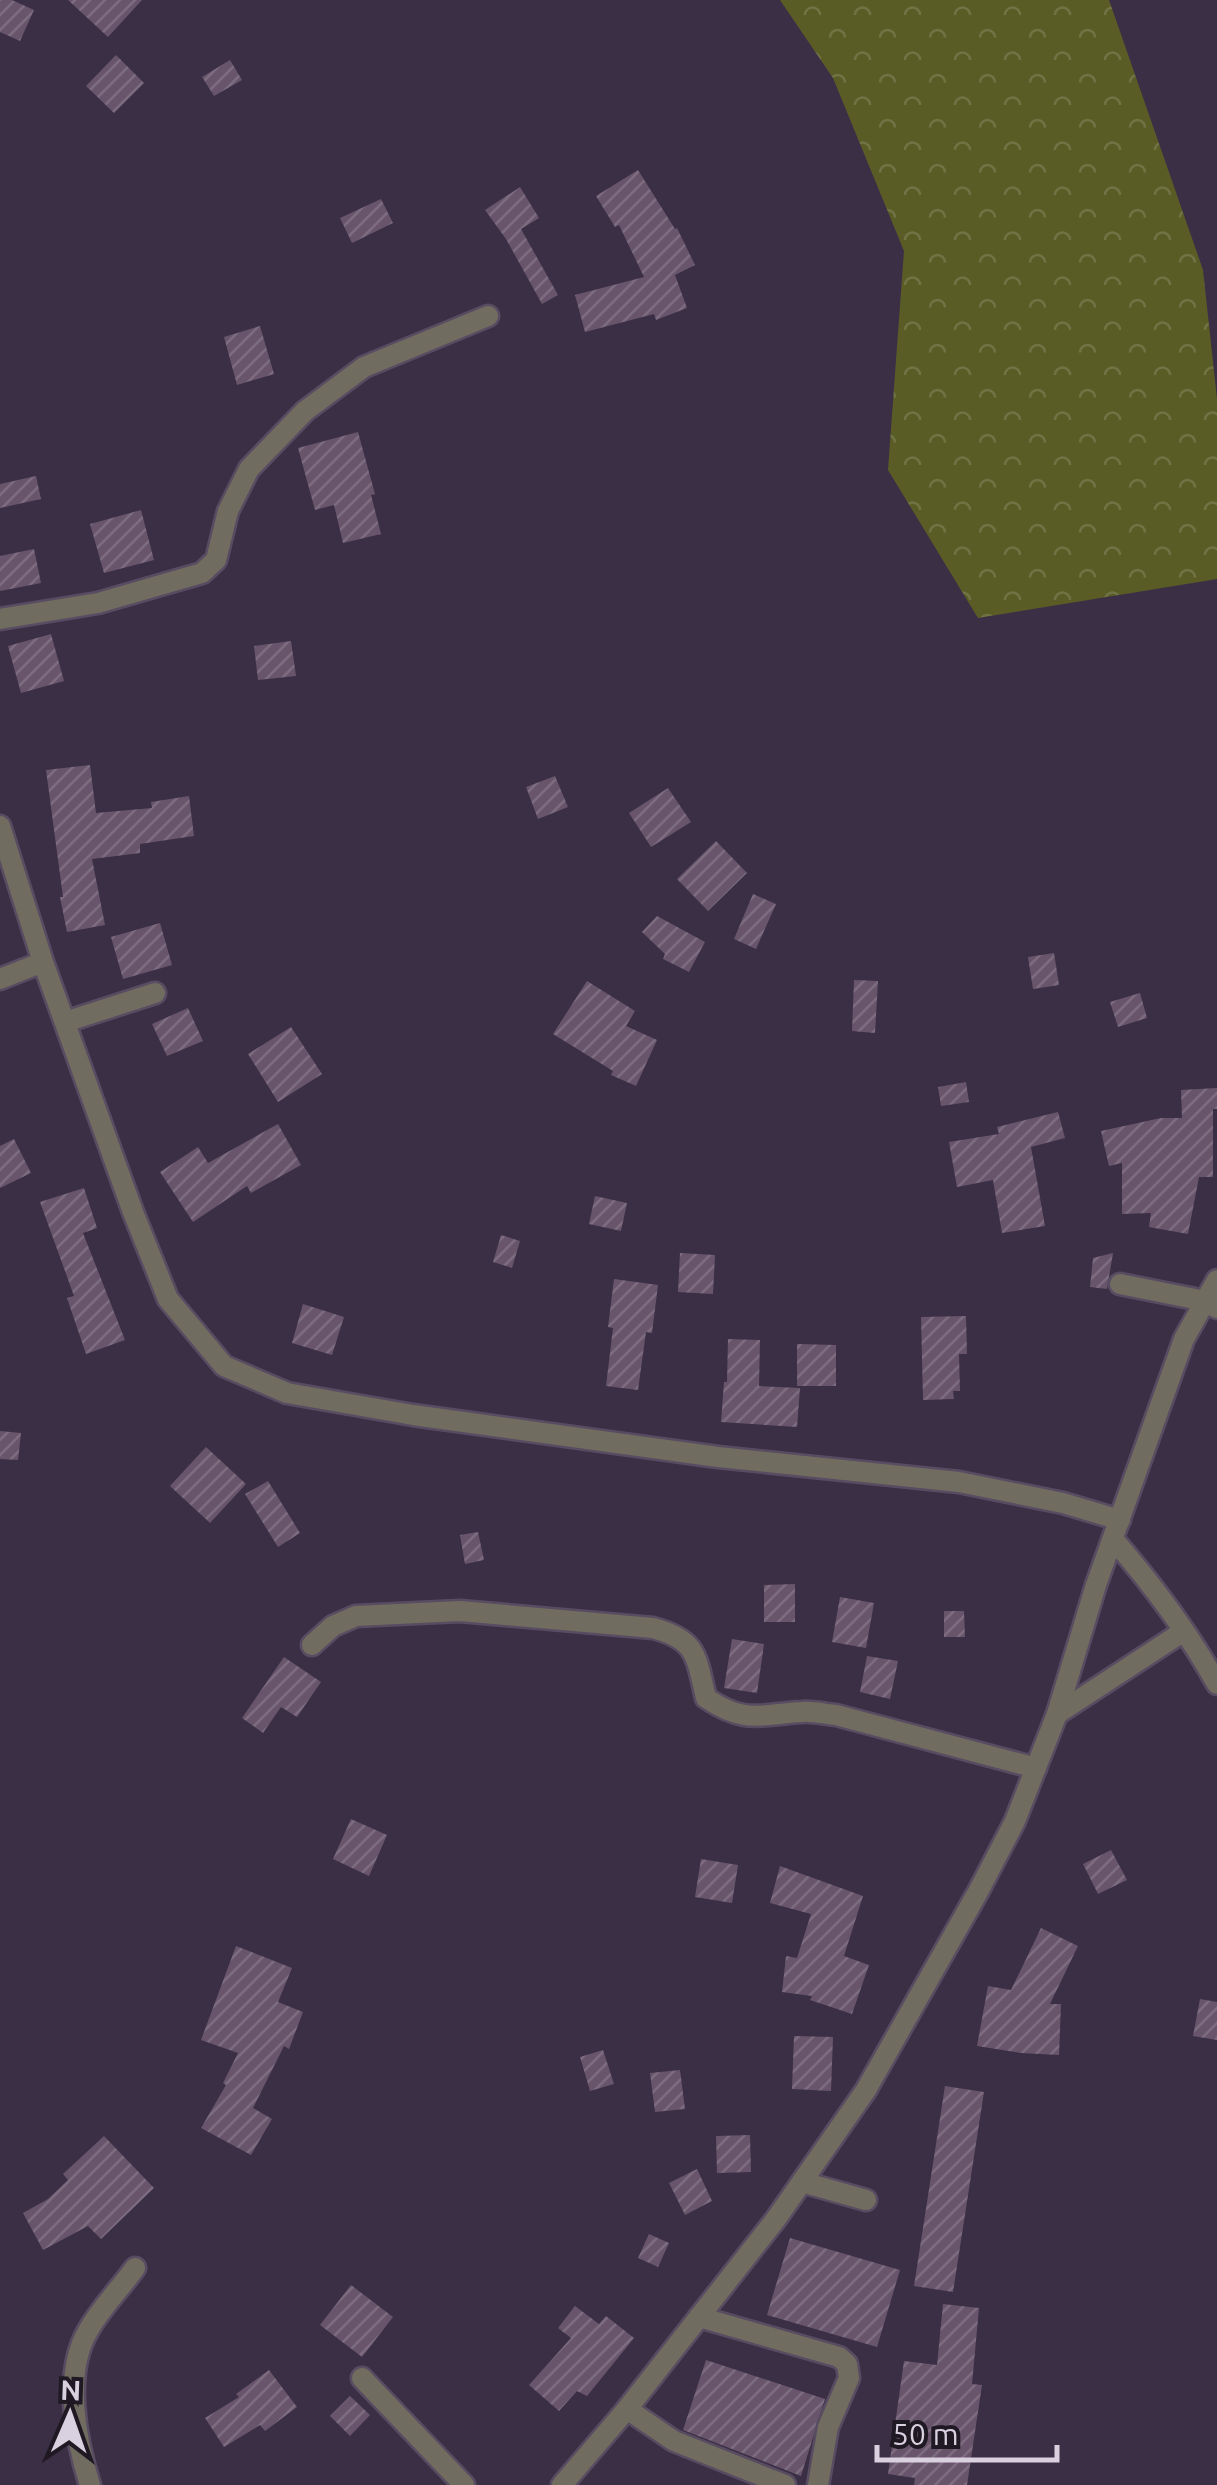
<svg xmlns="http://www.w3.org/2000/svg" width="1217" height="2485" viewBox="0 0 1217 2485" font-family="Ubuntu,sans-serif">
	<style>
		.forest { fill: url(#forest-crowns) }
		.building { fill: url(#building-hatch) }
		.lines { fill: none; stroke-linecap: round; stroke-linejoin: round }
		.minor-casing { stroke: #574c61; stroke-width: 25 }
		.tertiary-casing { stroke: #574c61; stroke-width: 25 }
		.minor { stroke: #706c60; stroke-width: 20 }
		.tertiary { stroke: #706c60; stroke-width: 20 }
	</style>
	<defs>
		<pattern id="forest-crowns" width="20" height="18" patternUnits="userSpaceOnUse" patternTransform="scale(2.5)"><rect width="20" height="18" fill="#595d25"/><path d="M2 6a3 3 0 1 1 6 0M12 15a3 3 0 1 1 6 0" fill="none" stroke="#707344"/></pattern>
		<pattern id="building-hatch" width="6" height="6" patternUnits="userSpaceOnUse" patternTransform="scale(2.5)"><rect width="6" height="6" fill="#68556b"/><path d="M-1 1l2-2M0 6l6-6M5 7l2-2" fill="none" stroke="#7d6c80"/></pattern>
	</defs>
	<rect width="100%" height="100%" fill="#3b2f45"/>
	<path class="forest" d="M 780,0 L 1109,0 L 1203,270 L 1217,399 L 1217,579 L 978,618 L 888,470 L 904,251 L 833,78 Z"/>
	<path class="building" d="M 0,0 L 12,0 L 34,10 L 20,41 L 0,32 Z
		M 68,0 L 142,0 L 108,37 Z
		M 116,55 L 144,83 L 114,113 L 86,86 Z
		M 230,60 L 242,80 L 214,96 L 202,77 Z
		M 638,170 L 675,229 L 677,228 L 695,265 L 675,275 L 687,308 L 656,320 L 654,314 L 585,332 L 575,295 L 644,277 L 619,225 L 615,227 L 596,196 Z
		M 520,187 L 539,218 L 521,229 L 558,295 L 542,304 L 506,239 L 485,210 Z
		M 381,199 L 393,223 L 352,243 L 340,218 Z
		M 260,326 L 274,374 L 237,385 L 224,337 Z
		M 358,432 L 375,494 L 371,495 L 381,534 L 343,543 L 334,505 L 315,510 L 298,448 Z
		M 36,476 L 41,499 L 0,508 L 0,484 Z
		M 141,510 L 154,560 L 104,573 L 90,524 Z
		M 34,549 L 41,583 L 0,591 L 0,556 Z
		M 51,634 L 64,681 L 21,693 L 8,646 Z
		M 291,641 L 296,676 L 258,680 L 254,646 Z
		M 90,765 L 96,813 L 152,808 L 151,802 L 189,796 L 194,836 L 140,844 L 140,853 L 92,859 L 105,925 L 67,932 L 60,897 L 63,897 L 46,770 Z
		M 555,776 L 568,807 L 538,819 L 526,787 Z
		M 668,788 L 691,822 L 651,847 L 629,813 Z
		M 716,841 L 747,873 L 708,911 L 677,879 Z
		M 753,894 L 776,904 L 756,949 L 734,939 Z
		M 657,916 L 705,942 L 689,972 L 663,959 L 665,954 L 642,932 Z
		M 160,923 L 172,965 L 123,979 L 111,937 Z
		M 1054,953 L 1059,985 L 1033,989 L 1028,957 Z
		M 854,980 L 878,981 L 875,1033 L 852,1031 Z
		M 587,981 L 635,1011 L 626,1026 L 657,1040 L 636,1086 L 611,1075 L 613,1071 L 553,1034 Z
		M 1140,993 L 1147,1018 L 1118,1027 L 1110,1002 Z
		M 188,1008 L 203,1041 L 167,1056 L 152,1024 Z
		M 291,1027 L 322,1074 L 278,1102 L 248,1054 Z
		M 966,1082 L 969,1102 L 941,1106 L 938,1087 Z
		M 1217,1088 L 1217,1109 L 1213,1109 L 1213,1177 L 1199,1177 L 1188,1234 L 1149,1227 L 1151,1213 L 1122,1214 L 1122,1163 L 1109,1166 L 1101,1131 L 1161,1118 L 1182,1118 L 1181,1090 Z
		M 1058,1112 L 1065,1138 L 1031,1147 L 1045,1226 L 1002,1233 L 993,1180 L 957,1187 L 949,1142 L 999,1134 L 997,1127 Z
		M 278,1124 L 301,1165 L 251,1193 L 247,1186 L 193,1222 L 160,1172 L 198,1147 L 208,1163 Z
		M 14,1139 L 31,1173 L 0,1188 L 0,1146 Z
		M 84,1188 L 97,1228 L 83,1233 L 125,1340 L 86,1354 L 67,1298 L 74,1296 L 40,1202 Z
		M 595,1196 L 627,1203 L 621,1231 L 589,1224 Z
		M 501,1235 L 520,1241 L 512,1268 L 493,1262 Z
		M 680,1253 L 715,1255 L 713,1294 L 678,1292 Z
		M 1113,1253 L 1107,1289 L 1090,1287 L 1093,1258 Z
		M 614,1279 L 658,1285 L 652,1333 L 646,1332 L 638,1390 L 606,1386 L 613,1328 L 608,1327 Z
		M 303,1304 L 344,1317 L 332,1355 L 292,1343 Z
		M 966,1316 L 967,1354 L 959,1354 L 960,1391 L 953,1391 L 954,1399 L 923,1400 L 921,1317 Z
		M 728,1339 L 760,1340 L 759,1386 L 800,1388 L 797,1427 L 721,1422 L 724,1382 L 727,1382 Z
		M 797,1344 L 836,1345 L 836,1386 L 797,1386 Z
		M 0,1431 L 21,1433 L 18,1460 L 0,1459 Z
		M 206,1447 L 246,1484 L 210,1523 L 170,1486 Z
		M 268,1481 L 300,1533 L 278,1547 L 245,1494 Z
		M 478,1532 L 484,1560 L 465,1564 L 460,1535 Z
		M 795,1584 L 795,1622 L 764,1622 L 764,1585 Z
		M 840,1597 L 874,1603 L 866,1648 L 832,1642 Z
		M 944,1611 L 964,1611 L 965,1637 L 944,1637 Z
		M 732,1639 L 764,1644 L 757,1693 L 724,1688 Z
		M 867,1656 L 898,1661 L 890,1699 L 860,1692 Z
		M 284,1657 L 321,1682 L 297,1717 L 281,1707 L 263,1733 L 242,1718 Z
		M 351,1819 L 387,1835 L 369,1876 L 333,1859 Z
		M 1111,1850 L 1127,1880 L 1098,1894 L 1083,1864 Z
		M 701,1859 L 738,1865 L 732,1903 L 695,1897 Z
		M 780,1866 L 863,1896 L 844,1956 L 869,1965 L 852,2014 L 810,2000 L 812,1996 L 782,1992 L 786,1956 L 797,1958 L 811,1914 L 770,1903 Z
		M 1041,1928 L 1078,1946 L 1050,2004 L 1061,2004 L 1059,2055 L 1021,2053 L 977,2046 L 988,1986 L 1011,1990 Z
		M 236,1946 L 292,1968 L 278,2002 L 303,2012 L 289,2049 L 284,2046 L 253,2108 L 272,2119 L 251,2155 L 201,2128 L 226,2085 L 223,2083 L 238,2053 L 201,2040 Z
		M 1200,1999 L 1217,2002 L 1217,2040 L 1193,2036 Z
		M 794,2036 L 833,2037 L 831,2091 L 792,2089 Z
		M 603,2050 L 614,2084 L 590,2091 L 580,2057 Z
		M 680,2070 L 685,2109 L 655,2112 L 650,2073 Z
		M 945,2086 L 984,2092 L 953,2292 L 914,2286 Z
		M 750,2135 L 751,2172 L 717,2173 L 716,2136 Z
		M 104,2136 L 154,2188 L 101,2239 L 88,2226 L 43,2250 L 23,2213 L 48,2199 L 68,2180 L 63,2174 Z
		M 697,2169 L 712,2201 L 685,2215 L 669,2183 Z
		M 649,2234 L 669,2243 L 658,2267 L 638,2258 Z
		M 790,2238 L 900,2270 L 877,2347 L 767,2315 Z
		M 351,2285 L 393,2317 L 362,2357 L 320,2325 Z
		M 943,2304 L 979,2308 L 972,2384 L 982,2385 L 967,2485 L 914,2485 L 915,2478 L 888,2474 L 904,2361 L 937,2365 Z
		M 575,2306 L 599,2324 L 606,2316 L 634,2338 L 587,2396 L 577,2391 L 559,2411 L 529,2385 L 571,2338 L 558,2328 Z
		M 706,2360 L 825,2399 L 801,2476 L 683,2430 Z
		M 269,2370 L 297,2407 L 265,2431 L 260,2425 L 224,2447 L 205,2418 L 239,2397 L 236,2394 Z
		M 350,2396 L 370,2415 L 350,2436 L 330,2416 Z"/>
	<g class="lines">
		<g class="minor-casing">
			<path id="minor" d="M 0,619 L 98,603 L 202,573 L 216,560 L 228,511 L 249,469 L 305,411 L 364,367 L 488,316
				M 0,826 L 43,962 L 133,1212 L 168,1299 L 224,1366 L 287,1393 L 413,1415 L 718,1457 L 959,1482 L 1063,1503 L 1120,1520
				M 0,979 L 43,962
				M 65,1022 L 155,993
				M 1120,1284 L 1205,1301 L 1217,1308
				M 1113,1539 C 1152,1584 1188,1632 1217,1684
				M 312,1645 L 333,1626 L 356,1616 L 460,1611 L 653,1628 C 698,1640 696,1657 706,1698 C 746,1725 760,1714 802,1712 C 813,1711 825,1714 836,1715 L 1036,1768
				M 1057,1714 L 1184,1631
				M 802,2182 L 866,2200
				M 699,2317 L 839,2357 L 847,2364 L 849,2378 L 828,2427 L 818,2485
				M 362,2378 L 464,2485
				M 627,2409 L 674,2441 L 785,2485
				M 90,2485 C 76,2441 63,2373 88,2331 C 100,2309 120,2289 135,2268"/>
		</g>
		<g class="tertiary-casing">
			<path id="tertiary" d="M 562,2485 L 627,2409 L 776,2219 L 866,2090 L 978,1892 L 1015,1821 L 1057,1714 L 1096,1585 L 1184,1339 L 1217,1280"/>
		</g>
		<use href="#minor" class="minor"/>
		<use href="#tertiary" class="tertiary"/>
	</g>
	<g transform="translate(70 2415) rotate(2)" stroke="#1f1924" stroke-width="8" paint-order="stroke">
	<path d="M0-8L18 38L0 25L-18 38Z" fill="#d9d1e0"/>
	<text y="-15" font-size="28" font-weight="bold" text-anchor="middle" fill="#d9d1e0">N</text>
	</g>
	<path d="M877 2445v15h180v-15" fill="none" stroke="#d9d1e0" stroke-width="5"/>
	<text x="892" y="2445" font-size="30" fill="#d9d1e0" stroke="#1f1924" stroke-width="8" paint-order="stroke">50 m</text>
</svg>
